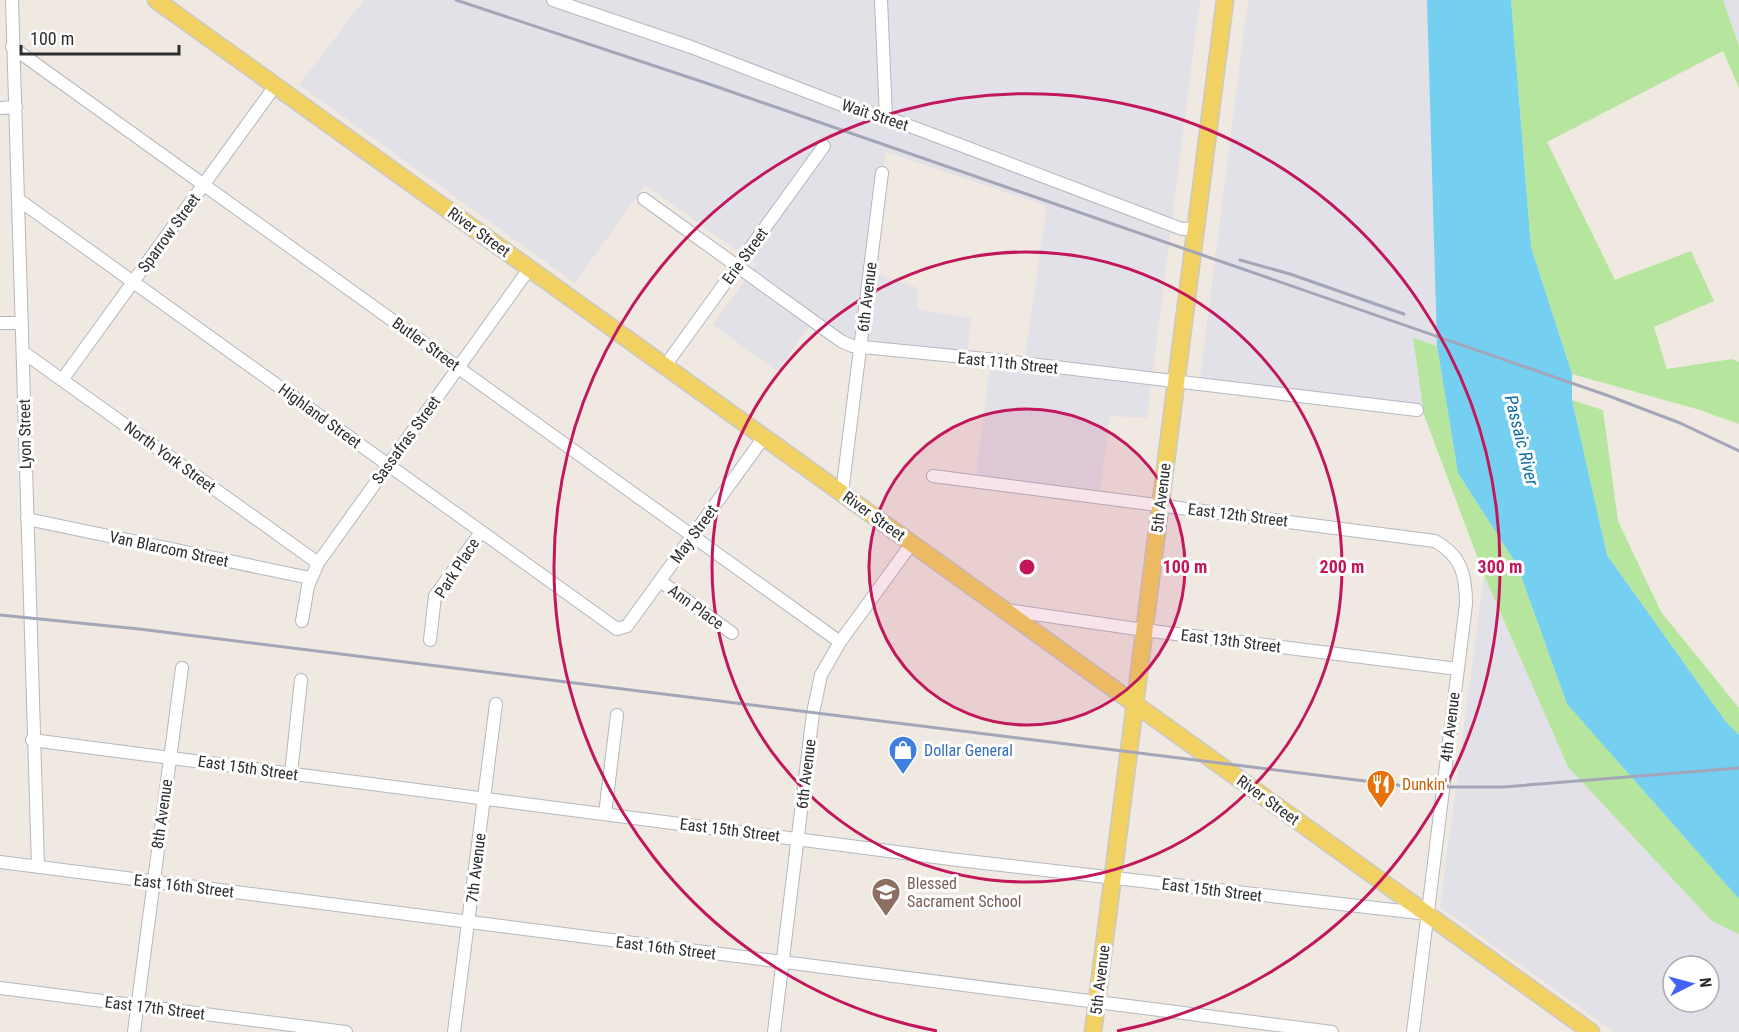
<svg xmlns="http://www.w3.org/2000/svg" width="1739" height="1032" viewBox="0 0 1739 1032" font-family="'Roboto Condensed',sans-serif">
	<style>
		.industrial { fill: #e3e1e8; fill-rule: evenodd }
		.green { fill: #b6e59e }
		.water { fill: #75cff0 }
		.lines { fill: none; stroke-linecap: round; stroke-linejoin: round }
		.minor-casing { stroke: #b4b7c1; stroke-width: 14 }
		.major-casing { stroke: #c9c9c9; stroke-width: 19 }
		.minor { stroke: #fff; stroke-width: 12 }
		.major { stroke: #f2d163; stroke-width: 16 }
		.rail { stroke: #a3a6b8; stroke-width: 3 }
		.ring { fill: none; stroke: #c2185b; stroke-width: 3 }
		.labels { text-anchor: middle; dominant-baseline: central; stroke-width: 6; stroke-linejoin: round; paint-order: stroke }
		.street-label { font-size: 16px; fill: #2e2e2e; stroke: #fff }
		.shop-label { font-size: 16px; fill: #366cbe; stroke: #fff; text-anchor: start }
		.food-label { font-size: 16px; fill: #c56008; stroke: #fff; text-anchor: start }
		.education-label { font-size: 16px; fill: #785e54; stroke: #fff; text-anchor: start }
		.water-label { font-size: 18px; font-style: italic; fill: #0d6fa3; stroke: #fff }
		.centre { fill: #c2185b; stroke: #fff; stroke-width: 3 }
		.ring-label { font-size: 18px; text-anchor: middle; font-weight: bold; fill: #c2185b; stroke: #fff; stroke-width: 6; stroke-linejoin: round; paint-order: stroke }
	</style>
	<rect width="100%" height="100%" fill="#efe9e1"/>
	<path class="industrial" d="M 364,0 L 1200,0 L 1147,418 L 1110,416 L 1099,499 L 975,482 L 991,360 L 1024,363 L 1047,206 L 886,152 L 870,272 L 918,288 L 917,309 L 971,318 L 967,356 L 860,355 L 813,321 L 777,371 L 713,325 L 756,264 L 645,185 L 575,283 L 299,85 Z
		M 1248,0 L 1427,0 L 1437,346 L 1413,339 L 1424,415 L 1199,386 Z
		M 1723,0 L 1739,0 L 1739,46 Z
		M 1484,575 L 1568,767 L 1712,920 L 1739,934 L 1739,1032 L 1614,1032 L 1440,907 ZM 1673,966 L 1709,966 L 1709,1002 L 1673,1002 Z"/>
	<path class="green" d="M 1511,0 L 1723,0 L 1739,46 L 1739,88 L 1723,51 L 1547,142 L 1615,280 L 1691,251 L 1714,301 L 1654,327 L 1667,369 L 1732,359 L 1739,362 L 1739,424 L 1700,410 L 1572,374 L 1531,247 Z
		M 1413,338 L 1437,346 L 1458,473 L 1517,565 L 1567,704 L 1739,899 L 1739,934 L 1712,921 L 1568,767 L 1484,575 L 1424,415 Z
		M 1572,400 L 1603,410 L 1618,521 L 1661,612 L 1739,708 L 1739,735 L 1726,722 L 1607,555 Z"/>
	<path class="water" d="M 1427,0 L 1511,0 L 1531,247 L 1572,374 L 1572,400 L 1607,555 L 1726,722 L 1739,735 L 1739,899 L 1567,704 L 1517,565 L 1458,473 L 1437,346 Z"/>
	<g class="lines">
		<g class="minor-casing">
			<path id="minor" d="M 12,0 L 38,867
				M 553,0 L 691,47 L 852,109 L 886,117 L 1182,229 L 1196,228
				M 881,0 L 886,117
				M 12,47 L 840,642
				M 0,108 L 16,107
				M 644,199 L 841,341 L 852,346 L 1006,361 L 1417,410
				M 19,200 L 617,629 L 627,626 L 764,437
				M 0,323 L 22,323
				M 23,352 L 318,563
				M 665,366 L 824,146
				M 62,380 L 275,86
				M 933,476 L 1435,541 C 1462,556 1466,576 1466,604 L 1413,1032
				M 842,493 L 882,173
				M 27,519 L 310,578
				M 660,581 L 732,633
				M 1007,610 L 1144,630 L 1458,669
				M 302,621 L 308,586 L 318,563 L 529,269
				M 430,640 L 435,596 L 481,532
				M 32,740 L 958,860 L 1428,914
				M 291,774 L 301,680
				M 605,814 L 617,715
				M 0,862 L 1332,1032
				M 0,988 L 346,1032
				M 134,1032 L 182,668
				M 454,1032 L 496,704
				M 774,1032 L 813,713 L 821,675 L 840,642 L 912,543"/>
		</g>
		<g class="major-casing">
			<path id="major" d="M 156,0 L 1591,1032
				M 1093,1032 L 1225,0"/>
		</g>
		<use href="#minor" class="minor"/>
		<use href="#major" class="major"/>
		<path class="rail" d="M 456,0 L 706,83 L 1609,396 L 1680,423 L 1739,451
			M 1240,260 L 1290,274 L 1404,314
			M 0,615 L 139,629 L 1413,787 L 1503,787 L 1739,768"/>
	</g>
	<circle cx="1027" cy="567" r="158" fill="#c2185b" fill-opacity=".12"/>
	<g class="ring">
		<circle cx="1027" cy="567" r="158"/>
		<circle cx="1027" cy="567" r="315"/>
		<path d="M937 1031A473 473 0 1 1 1117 1031"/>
	</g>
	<defs>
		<g id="shop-pin" transform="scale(1.5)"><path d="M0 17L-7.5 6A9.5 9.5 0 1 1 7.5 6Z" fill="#3f7fe0" stroke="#fff"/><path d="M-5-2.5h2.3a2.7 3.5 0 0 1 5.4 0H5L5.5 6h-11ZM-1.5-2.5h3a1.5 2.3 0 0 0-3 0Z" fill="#fff"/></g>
		<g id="restaurant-pin" transform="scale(1.5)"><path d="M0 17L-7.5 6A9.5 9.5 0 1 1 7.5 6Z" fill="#e8710a" stroke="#fff"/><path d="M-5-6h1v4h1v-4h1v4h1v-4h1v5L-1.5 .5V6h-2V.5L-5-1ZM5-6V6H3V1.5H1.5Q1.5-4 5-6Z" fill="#fff"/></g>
		<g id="school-pin" transform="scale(1.5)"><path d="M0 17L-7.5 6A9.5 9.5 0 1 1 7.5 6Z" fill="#8d6e63" stroke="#fff"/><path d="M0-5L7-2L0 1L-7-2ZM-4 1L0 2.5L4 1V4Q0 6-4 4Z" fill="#fff"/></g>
	</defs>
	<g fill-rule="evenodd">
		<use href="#shop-pin" x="903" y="750"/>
		<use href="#restaurant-pin" x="1381" y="784"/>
		<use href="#school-pin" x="886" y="892"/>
	</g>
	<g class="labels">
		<g class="street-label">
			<text transform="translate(875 115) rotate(18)">Wait Street</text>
			<text transform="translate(479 232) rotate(36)">River Street</text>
			<text transform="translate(169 233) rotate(-54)">Sparrow Street</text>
			<text transform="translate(745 256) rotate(-54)">Erie Street</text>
			<text transform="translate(867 297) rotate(-83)">6th Avenue</text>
			<text transform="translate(426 344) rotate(36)">Butler Street</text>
			<text transform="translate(1008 363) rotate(6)">East 11th Street</text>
			<text transform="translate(320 416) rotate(36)">Highland Street</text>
			<text transform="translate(25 434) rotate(-91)">Lyon Street</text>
			<text transform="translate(406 440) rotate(-54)">Sassafras Street</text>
			<text transform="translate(170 457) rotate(36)">North York Street</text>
			<text transform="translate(1161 498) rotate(-83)">5th Avenue</text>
			<text transform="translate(1238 515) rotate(7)">East 12th Street</text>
			<text transform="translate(874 516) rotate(36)">River Street</text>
			<text transform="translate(694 534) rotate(-54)">May Street</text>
			<text transform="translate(169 549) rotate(12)">Van Blarcom Street</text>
			<text transform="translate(457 568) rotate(-57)">Park Place</text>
			<text transform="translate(696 607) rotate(36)">Ann Place</text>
			<text transform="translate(1231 641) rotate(7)">East 13th Street</text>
			<text transform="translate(1450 727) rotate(-83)">4th Avenue</text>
			<text transform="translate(248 768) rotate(8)">East 15th Street</text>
			<text transform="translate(806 774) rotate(-83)">6th Avenue</text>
			<text transform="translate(1268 800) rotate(36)">River Street</text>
			<text transform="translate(162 814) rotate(-82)">8th Avenue</text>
			<text transform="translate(730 830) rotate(7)">East 15th Street</text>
			<text transform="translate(476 868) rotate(-83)">7th Avenue</text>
			<text transform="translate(184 886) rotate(7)">East 16th Street</text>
			<text transform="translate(1212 890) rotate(7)">East 15th Street</text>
			<text transform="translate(666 948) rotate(7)">East 16th Street</text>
			<text transform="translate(1100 980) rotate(-83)">5th Avenue</text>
			<text transform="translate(155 1008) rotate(7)">East 17th Street</text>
		</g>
		<g class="shop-label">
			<text x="924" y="750">Dollar General</text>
		</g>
		<g class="food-label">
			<text x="1402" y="784">Dunkin'</text>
		</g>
		<g class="education-label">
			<text x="907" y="883">Blessed<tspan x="907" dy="18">Sacrament School</tspan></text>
		</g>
		<g class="water-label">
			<text transform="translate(1522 440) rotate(76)">Passaic River</text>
		</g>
	</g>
	<circle cx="1027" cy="567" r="9" class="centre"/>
	<g class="ring-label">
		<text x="1185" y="573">100 m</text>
		<text x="1342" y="573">200 m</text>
		<text x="1500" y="573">300 m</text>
	</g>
	<g transform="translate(1691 984) rotate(84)"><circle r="28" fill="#ffffff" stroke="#ababab" stroke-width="1.5"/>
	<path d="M0-4.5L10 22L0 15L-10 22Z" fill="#4264fb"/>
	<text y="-9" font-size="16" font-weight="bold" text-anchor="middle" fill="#2e2e2e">N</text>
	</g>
	<path d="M21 45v9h158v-9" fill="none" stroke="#2e2e2e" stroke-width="3"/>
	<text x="30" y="45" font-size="18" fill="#2e2e2e" stroke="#ffffff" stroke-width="4.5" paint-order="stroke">100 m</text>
</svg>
